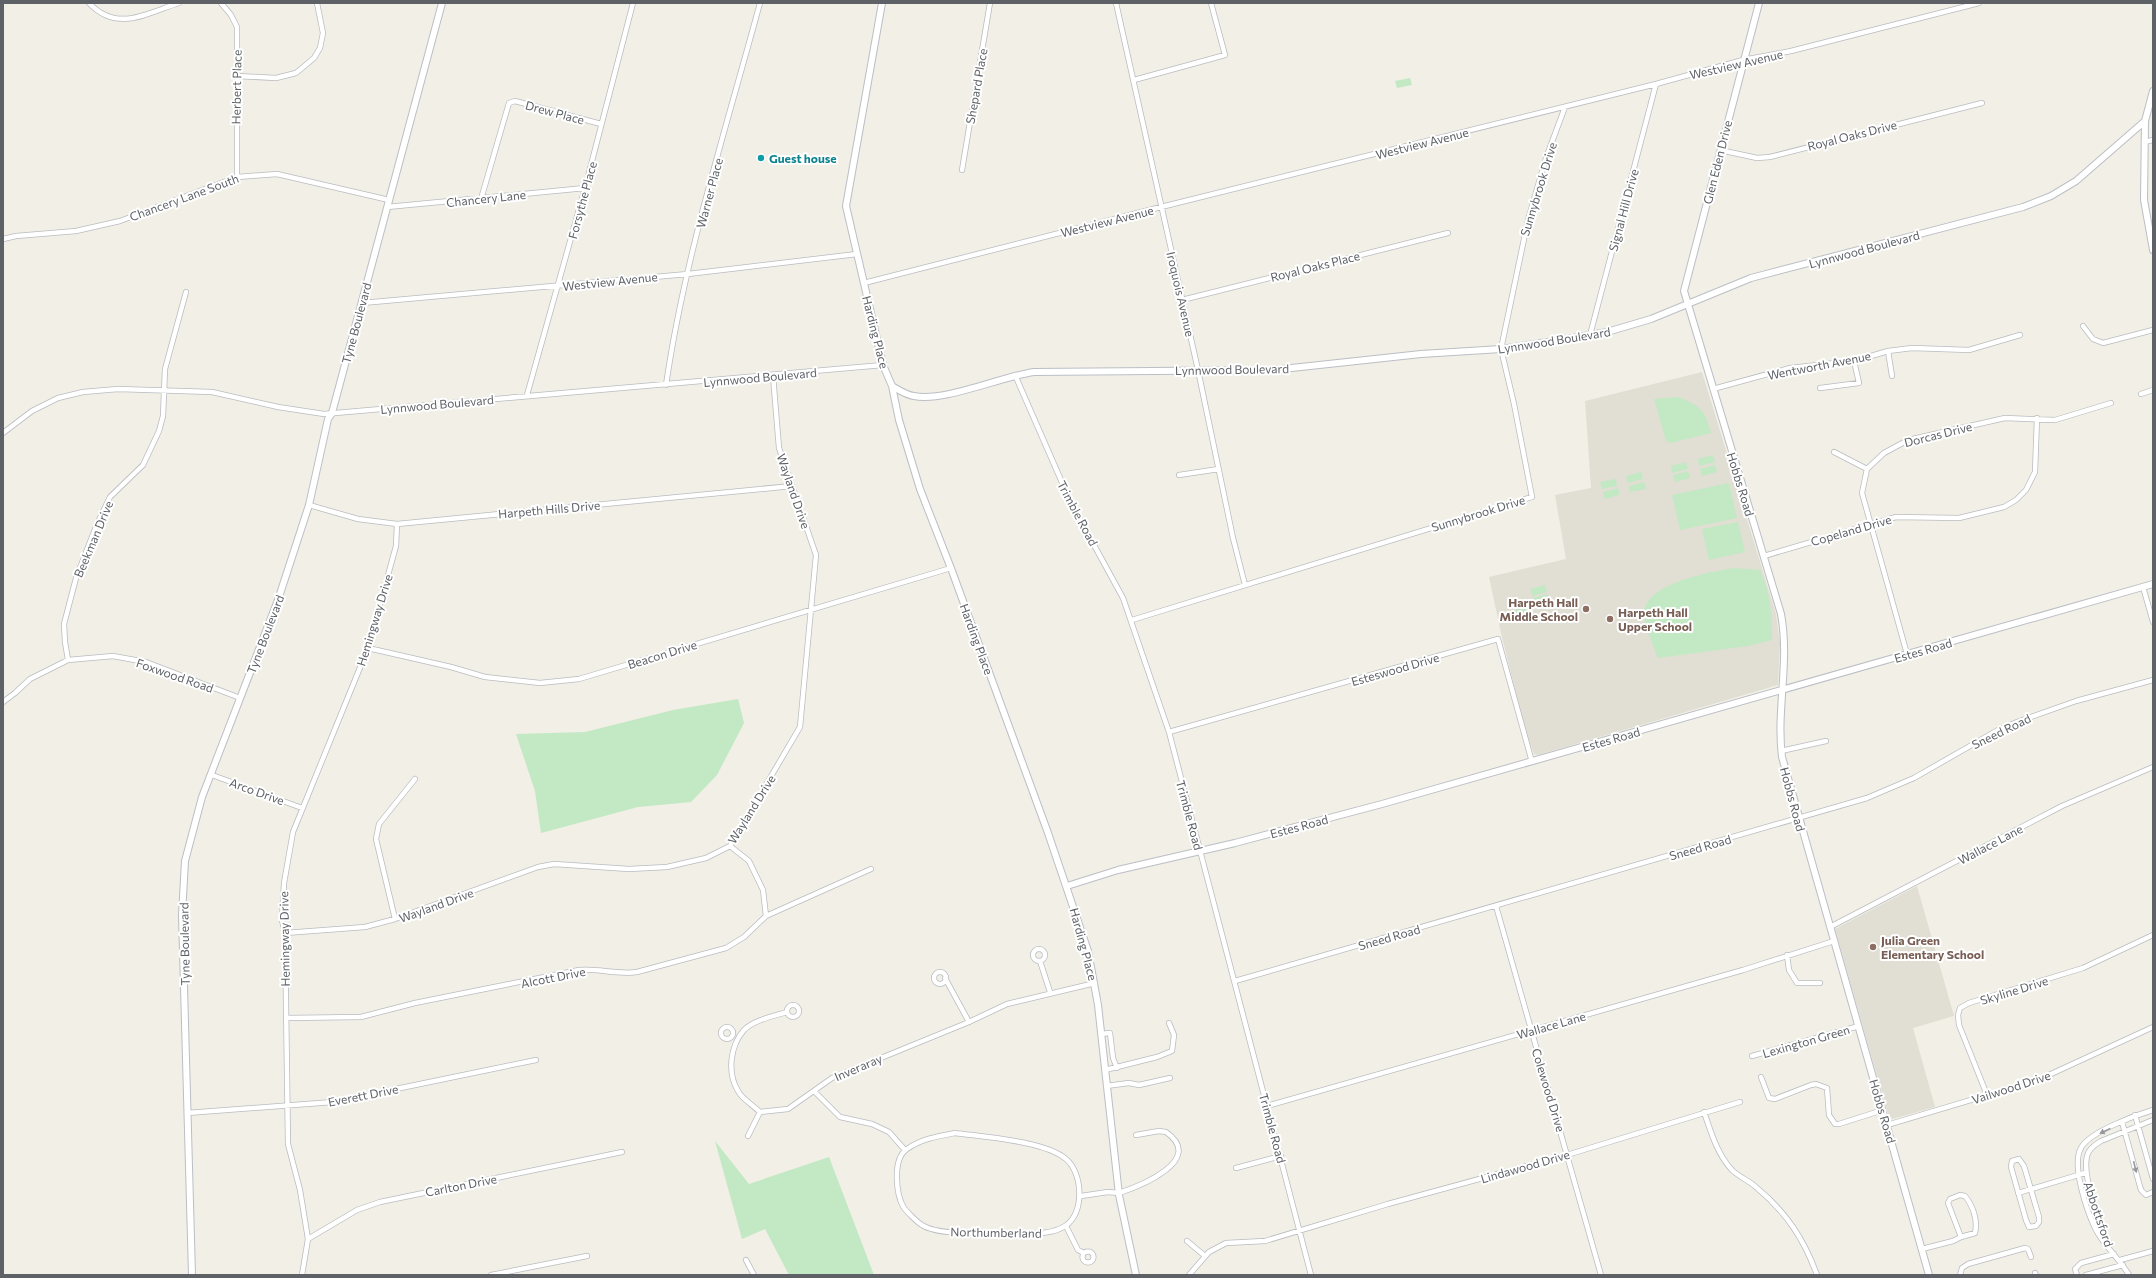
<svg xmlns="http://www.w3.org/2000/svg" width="2156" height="1278" viewBox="0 0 2156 1278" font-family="Commissioner,sans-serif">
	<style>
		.education { fill: #e1ded4 }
		.green { fill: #c2e9c3 }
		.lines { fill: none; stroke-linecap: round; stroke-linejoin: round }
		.street-casing { stroke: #b9bcc0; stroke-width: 6 }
		.secondary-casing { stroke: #bbbfc5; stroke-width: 8 }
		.street { stroke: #fff; stroke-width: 4.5 }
		.secondary { stroke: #fff; stroke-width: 6 }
		.oneway { fill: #96999c }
		.culture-dot { fill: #0f9aa8; stroke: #fff; stroke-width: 1.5 }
		.education-dot { fill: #8d6e63; stroke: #fff; stroke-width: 1.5 }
		.labels { text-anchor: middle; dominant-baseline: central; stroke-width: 4; stroke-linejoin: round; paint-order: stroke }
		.street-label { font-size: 12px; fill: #5e6267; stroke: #fff }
		.culture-label { font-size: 12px; font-weight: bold; fill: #0d838f; stroke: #fff; text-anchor: start }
		.education-label { font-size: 12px; font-weight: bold; fill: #785e54; stroke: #fff; text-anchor: start }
	</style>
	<rect width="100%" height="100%" fill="#f1efe6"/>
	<path class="education" d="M 1702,372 L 1776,614 L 1780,643 L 1778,685 L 1538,755 L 1534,754 L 1524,726 L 1501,633 L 1489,577 L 1566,559 L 1555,495 L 1591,488 L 1585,401 Z
		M 1917,886 L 1954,1016 L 1913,1028 L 1935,1107 L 1892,1119 L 1888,1114 L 1835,929 Z"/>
	<path class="green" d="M 1410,78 L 1412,85 L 1397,88 L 1395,81 Z
		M 1677,397 C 1699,404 1706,411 1711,433 L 1671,443 L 1666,441 L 1654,399 Z
		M 1713,455 L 1715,462 L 1699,466 L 1698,459 Z
		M 1686,462 L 1688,469 L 1672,473 L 1671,466 Z
		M 1715,465 L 1717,472 L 1702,476 L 1700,469 Z
		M 1688,471 L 1690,478 L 1675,482 L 1673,475 Z
		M 1641,472 L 1643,479 L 1628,483 L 1626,476 Z
		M 1616,479 L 1617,486 L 1602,489 L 1600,482 Z
		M 1644,482 L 1646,489 L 1630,492 L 1629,486 Z
		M 1729,483 L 1737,518 L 1680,530 L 1672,495 Z
		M 1618,488 L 1620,495 L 1604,499 L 1603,492 Z
		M 1738,522 L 1745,552 L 1709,560 L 1702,529 Z
		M 1734,568 L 1760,570 C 1771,593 1772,615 1772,640 L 1748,646 L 1658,658 C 1654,648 1644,623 1644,614 C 1644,583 1711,572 1734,568 Z
		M 1545,585 L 1547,592 L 1532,596 L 1530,589 Z
		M 1548,594 L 1549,601 L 1534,605 L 1533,598 Z
		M 1524,598 L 1526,605 L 1511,609 L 1509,602 Z
		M 1526,607 L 1528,614 L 1513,618 L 1511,611 Z
		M 738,699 L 744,723 L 717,775 L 691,802 L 638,807 L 541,833 L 535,791 L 516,734 L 585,732 L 673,710 Z
		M 715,1141 L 749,1184 L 829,1157 L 874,1275 L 789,1275 L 765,1229 L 742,1239 Z"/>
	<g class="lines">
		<g class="street-casing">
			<path id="street" d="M 89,3 C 117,33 147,13 179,3
				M 221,3 L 231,15 L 237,27 L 237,177
				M 1116,3 L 1198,370 L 1233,538 L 1245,585
				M 237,76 L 276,78 L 296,73 L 314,58 L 320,48 L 323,33 L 317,3
				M 1134,80 L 1225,55 L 1211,3
				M 2144,142 L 2153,140
				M 1720,150 L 1757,158 L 1770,157 L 1982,103
				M 962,170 L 990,3
				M 481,199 L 509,103 L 515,101 L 601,124
				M 387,207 L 585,188
				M 3,239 L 16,236 L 76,231 L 120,221 L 237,177 L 277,174 L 389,200
				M 864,283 L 1161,207 L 1656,84 L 1743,60 L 1791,51 L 1979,3
				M 1182,300 L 1448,233
				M 362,303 L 688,274 L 857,254
				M 2083,326 L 2093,339 L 2103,343 L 2153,330
				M 1590,335 L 1656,84
				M 1888,351 L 1892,376
				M 1015,375 L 1071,503 L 1123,598 L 1169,732 L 1311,1275
				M 666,385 C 685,255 726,129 760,3
				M 1820,388 L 1859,383 L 1854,361
				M 1713,389 L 1790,368 L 1854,361 L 1888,351 L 1912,348 L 1969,350 L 2020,335
				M 2141,394 L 2153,390
				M 527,395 L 585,188 L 633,3
				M 3,433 L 32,411 L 58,398 L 83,392 L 118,389 L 212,392 L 278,407 L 324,414 L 883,365
				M 1834,452 L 1867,469
				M 1179,475 L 1219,469
				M 309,505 L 358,519 L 397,524 L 792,486
				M 1764,556 L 1896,517 L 1959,518 L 2004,507 L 2016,500 L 2026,490 L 2035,472 L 2037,418
				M 2143,587 L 2153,622
				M 1132,620 L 1532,497 L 1514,404 L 1501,349 L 1528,220 L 1546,158 L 1565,107
				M 368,648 L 451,667 L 485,677 L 540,683 L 579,679 L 951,568
				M 1907,654 L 1862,493 L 1867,469 L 1884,453 L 1908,440 L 2005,418 L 2055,420 L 2111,403
				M 68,660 L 65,642 L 64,624 L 76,578 L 97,524 L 110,497 L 143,465 L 159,431 L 163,416 L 165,369 L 186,292
				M 3,702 L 15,693 L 30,679 L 68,660 L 113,656 L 146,662 L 240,698
				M 1169,732 L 1498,639 L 1532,762
				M 1781,751 L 1826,741
				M 212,775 L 302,808
				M 730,846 L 749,861 L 763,890 L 766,916
				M 1496,906 L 1601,1275
				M 395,919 L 376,839 L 379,824 L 415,779
				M 1830,927 L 2062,806 L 2153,767
				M 285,933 L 365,927 L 395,919 L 538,867 L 554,864 L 629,869 L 667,867 L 706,858 L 730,846 L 800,727 L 816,555 L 779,448 L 773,376
				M1033 955a6 6 0 1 1 12 0a6 6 0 1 1-12 0Z
				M 1787,955 L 1789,970 L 1797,983 L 1820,983
				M 1040,961 L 1050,992
				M934 978a6 6 0 1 1 12 0a6 6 0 1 1-12 0Z
				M 945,978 L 969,1022
				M 1235,981 L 1867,798 L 1914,778 L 1998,730 L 2017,722 L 2076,701 L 2153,680
				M787 1011a6 6 0 1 1 12 0a6 6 0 1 1-12 0Z
				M 787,1012 C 774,1016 754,1020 744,1030 C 730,1046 727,1073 738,1091 C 742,1099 754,1106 760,1112 L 788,1109 L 832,1078 L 969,1022 L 1007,1004 L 1095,983
				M 286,1018 L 361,1017 L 415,1003 L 579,970 C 599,968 617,975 637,972 L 726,948 L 744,937 L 766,916 L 871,869
				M721 1033a6 6 0 1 1 12 0a6 6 0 1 1-12 0Z
				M 1101,1034 L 1110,1033 L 1113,1058 L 1117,1068
				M 1752,1056 L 1859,1026
				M 1105,1070 L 1157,1057 L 1172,1051 L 1174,1035 L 1169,1023
				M 1761,1077 L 1769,1098 L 1775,1099 L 1811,1085 L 1816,1084 L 1827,1088 L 1829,1115 L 1835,1124 L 1839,1124 L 1883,1110
				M 1106,1086 L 1129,1083 L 1139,1085 L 1170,1078
				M 814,1091 L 840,1117 L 872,1124 L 889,1132 L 905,1150
				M 1987,1095 L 1959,1025 L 1958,1015 L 1960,1008 L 1969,1003 L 2083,968 L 2153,935
				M 1267,1106 L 1743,970 L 1834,941
				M 1704,1112 C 1711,1132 1717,1154 1732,1170 C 1739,1177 1750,1181 1757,1188 C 1786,1212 1804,1239 1817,1275
				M 187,1113 L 333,1102 L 536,1060
				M 2135,1115 L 2153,1179
				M 2122,1122 L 2141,1190 L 2146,1195 L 2153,1192
				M 1887,1125 L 2038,1080 L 2153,1027
				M 955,1133 C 984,1137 1045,1141 1066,1159 C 1083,1173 1085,1214 1065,1226 C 1051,1235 1033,1233 1018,1233 C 995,1232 940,1237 922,1225 C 917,1222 908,1213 904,1208 C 896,1195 892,1159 907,1149 C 921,1139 939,1136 955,1133 Z
				M 748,1136 L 760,1112
				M 2019,1159 L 2024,1166 L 2039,1217 L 2039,1222 L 2036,1226 L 2029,1227 L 2026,1220 L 2011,1167 L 2012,1161 Z
				M 1236,1168 L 1281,1156
				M 1119,1193 C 1140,1186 1206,1160 1166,1132 L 1159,1131 L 1136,1135
				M 2018,1193 L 2085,1173
				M 1081,1196 L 1108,1192 L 1119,1193
				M 1066,1226 L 1078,1250 L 1084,1253
				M 308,1239 L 357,1210 L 380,1202 L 622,1152
				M 1187,1241 L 1205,1256
				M 2110,1245 C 2100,1225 2082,1177 2087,1156 C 2088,1150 2096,1144 2101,1141 L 2153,1120
				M 1922,1249 L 1953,1241 L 1961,1237 L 1948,1203 L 1950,1199 L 1960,1195 L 1965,1196 C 1973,1206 1978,1220 1975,1233 L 1961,1237
				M1082.5 1257a5.5 5.5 0 1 1 11 0a5.5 5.5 0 1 1-11 0Z
				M 746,1260 L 754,1275
				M 2120,1260 L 2153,1251
				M 2035,1273 L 2036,1275
				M 302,1275 L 308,1239 L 300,1190 L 288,1144 L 285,933 L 282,920 L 284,883 L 293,832 L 368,648 L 396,546 L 397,524
				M 491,1275 L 587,1256
				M 1189,1275 L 1209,1252 L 1226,1243 L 1265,1241 L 1388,1204 L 1567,1155 L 1740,1102
				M 1960,1275 L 1962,1268 L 1968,1264 L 2025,1248 L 2028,1249 L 2031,1257
				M 2077,1275 L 2075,1269 L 2081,1263 L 2114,1254
				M 2086,1275 L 2123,1265
				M 2129,1275 C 2119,1258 2103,1245 2095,1228 C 2087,1211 2071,1165 2081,1148 C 2089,1132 2136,1115 2153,1110"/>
		</g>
		<g class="secondary-casing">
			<path id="secondary" d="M 882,3 L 846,206 L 883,365 L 892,386 L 899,420 L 920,489 L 952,571 L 1048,833 L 1088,951 L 1098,1005 L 1119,1195 L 1136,1275
				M 1759,3 L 1684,291 L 1781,614 C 1790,663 1776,709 1782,757 L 1929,1275
				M 2145,121 L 2144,200 L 2153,250
				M 892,386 C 899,390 906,395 914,396 C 945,402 999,377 1034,372 L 1273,370 L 1421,354 L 1501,349 L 1562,340 L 1607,332 L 1651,319 L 1751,278 L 2023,207 L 2051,196 L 2076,181 L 2145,121 L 2153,91
				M 1067,886 L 1118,870 L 1235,843 L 1382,804 L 2153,584
				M 192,1275 L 182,915 L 185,861 L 202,797 L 278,600 L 309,505 L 328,419 L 332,413 L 442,3"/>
		</g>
		<use href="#street" class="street"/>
		<use href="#secondary" class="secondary"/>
	</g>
	<defs><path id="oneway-solid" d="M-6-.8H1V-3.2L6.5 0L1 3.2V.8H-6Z"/></defs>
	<g class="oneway">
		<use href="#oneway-solid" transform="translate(2105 1131) rotate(154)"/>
		<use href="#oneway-solid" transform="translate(2135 1167) rotate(76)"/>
	</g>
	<circle class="culture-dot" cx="761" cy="158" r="4"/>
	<g class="education-dot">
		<circle cx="1586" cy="609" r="4"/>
		<circle cx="1610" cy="619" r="4"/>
		<circle cx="1873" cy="947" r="4"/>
	</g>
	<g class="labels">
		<g class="street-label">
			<text transform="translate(1736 64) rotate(-13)">Westview Avenue</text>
			<text transform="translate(976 86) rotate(-80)">Shepard Place</text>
			<text transform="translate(236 87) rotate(-89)">Herbert Place</text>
			<text transform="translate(555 112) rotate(15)">Drew Place</text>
			<text transform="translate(1852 135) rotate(-14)">Royal Oaks Drive</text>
			<text transform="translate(1422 143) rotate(-14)">Westview Avenue</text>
			<text transform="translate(1717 162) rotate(-76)">Glen Eden Drive</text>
			<text transform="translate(1538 189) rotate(-73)">Sunnybrook Drive</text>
			<text transform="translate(709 193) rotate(-75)">Warner Place</text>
			<text transform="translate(184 197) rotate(-20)">Chancery Lane South</text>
			<text transform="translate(486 198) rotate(-6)">Chancery Lane</text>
			<text transform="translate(582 200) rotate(-75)">Forsythe Place</text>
			<text transform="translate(1623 210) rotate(-75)">Signal Hill Drive</text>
			<text transform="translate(1107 221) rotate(-14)">Westview Avenue</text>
			<text transform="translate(1864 249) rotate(-15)">Lynnwood Boulevard</text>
			<text transform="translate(1315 266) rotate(-14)">Royal Oaks Place</text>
			<text transform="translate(610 281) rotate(-6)">Westview Avenue</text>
			<text transform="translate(1181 294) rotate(77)">Iroquois Avenue</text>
			<text transform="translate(356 323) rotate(-75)">Tyne Boulevard</text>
			<text transform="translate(876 332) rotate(76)">Harding Place</text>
			<text transform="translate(1554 340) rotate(-9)">Lynnwood Boulevard</text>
			<text transform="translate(1819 365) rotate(-11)">Wentworth Avenue</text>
			<text transform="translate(1232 369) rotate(-1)">Lynnwood Boulevard</text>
			<text transform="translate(760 377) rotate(-5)">Lynnwood Boulevard</text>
			<text transform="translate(437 404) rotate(-5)">Lynnwood Boulevard</text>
			<text transform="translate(1938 434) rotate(-14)">Dorcas Drive</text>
			<text transform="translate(1741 484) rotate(73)">Hobbs Road</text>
			<text transform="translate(794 491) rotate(71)">Wayland Drive</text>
			<text transform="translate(549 509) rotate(-5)">Harpeth Hills Drive</text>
			<text transform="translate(1078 513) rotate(62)">Trimble Road</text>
			<text transform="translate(1478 513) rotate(-17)">Sunnybrook Drive</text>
			<text transform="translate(1851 530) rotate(-16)">Copeland Drive</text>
			<text transform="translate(93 539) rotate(-67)">Beekman Drive</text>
			<text transform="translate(374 620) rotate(-73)">Hemingway Drive</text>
			<text transform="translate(265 634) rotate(-69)">Tyne Boulevard</text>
			<text transform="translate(977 639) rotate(70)">Harding Place</text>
			<text transform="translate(1923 650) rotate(-16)">Estes Road</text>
			<text transform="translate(662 654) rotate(-17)">Beacon Drive</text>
			<text transform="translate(1395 669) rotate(-16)">Esteswood Drive</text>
			<text transform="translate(175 675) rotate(19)">Foxwood Road</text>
			<text transform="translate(2001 731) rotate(-26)">Sneed Road</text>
			<text transform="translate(1611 739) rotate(-16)">Estes Road</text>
			<text transform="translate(257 791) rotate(20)">Arco Drive</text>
			<text transform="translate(1793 799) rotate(75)">Hobbs Road</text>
			<text transform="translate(751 809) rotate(-58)">Wayland Drive</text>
			<text transform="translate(1190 815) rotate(75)">Trimble Road</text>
			<text transform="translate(1299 826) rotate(-15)">Estes Road</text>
			<text transform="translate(1990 844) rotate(-28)">Wallace Lane</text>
			<text transform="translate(1700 847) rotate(-16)">Sneed Road</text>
			<text transform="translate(436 905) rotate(-20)">Wayland Drive</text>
			<text transform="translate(1389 937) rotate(-16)">Sneed Road</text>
			<text transform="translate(284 939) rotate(-91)">Hemingway Drive</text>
			<text transform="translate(184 944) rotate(-91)">Tyne Boulevard</text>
			<text transform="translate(1084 944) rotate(75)">Harding Place</text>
			<text transform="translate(553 977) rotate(-11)">Alcott Drive</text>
			<text transform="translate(2014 990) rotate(-17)">Skyline Drive</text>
			<text transform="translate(1551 1025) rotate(-16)">Wallace Lane</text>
			<text transform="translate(1806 1041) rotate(-16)">Lexington Green</text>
			<text transform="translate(858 1067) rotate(-23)">Inveraray</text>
			<text transform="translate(2011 1087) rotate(-18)">Vailwood Drive</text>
			<text transform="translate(1549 1090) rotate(73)">Colewood Drive</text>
			<text transform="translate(363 1095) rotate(-11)">Everett Drive</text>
			<text transform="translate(1883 1111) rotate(74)">Hobbs Road</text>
			<text transform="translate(1273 1128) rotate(75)">Trimble Road</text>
			<text transform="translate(1525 1166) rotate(-16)">Lindawood Drive</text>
			<text transform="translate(461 1185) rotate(-11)">Carlton Drive</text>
			<text transform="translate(2099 1214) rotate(71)">Abbottsford</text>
			<text transform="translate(996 1232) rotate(1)">Northumberland</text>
		</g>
		<g class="culture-label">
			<text x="769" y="158">Guest house</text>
		</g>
		<g class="education-label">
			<text x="1578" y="602" text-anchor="end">Harpeth Hall<tspan x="1578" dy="14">Middle School</tspan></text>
			<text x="1618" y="612">Harpeth Hall<tspan x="1618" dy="14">Upper School</tspan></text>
			<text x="1881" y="940">Julia Green<tspan x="1881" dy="14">Elementary School</tspan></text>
		</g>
	</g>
	<rect width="2156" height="1278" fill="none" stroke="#5e6267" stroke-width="8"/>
</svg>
